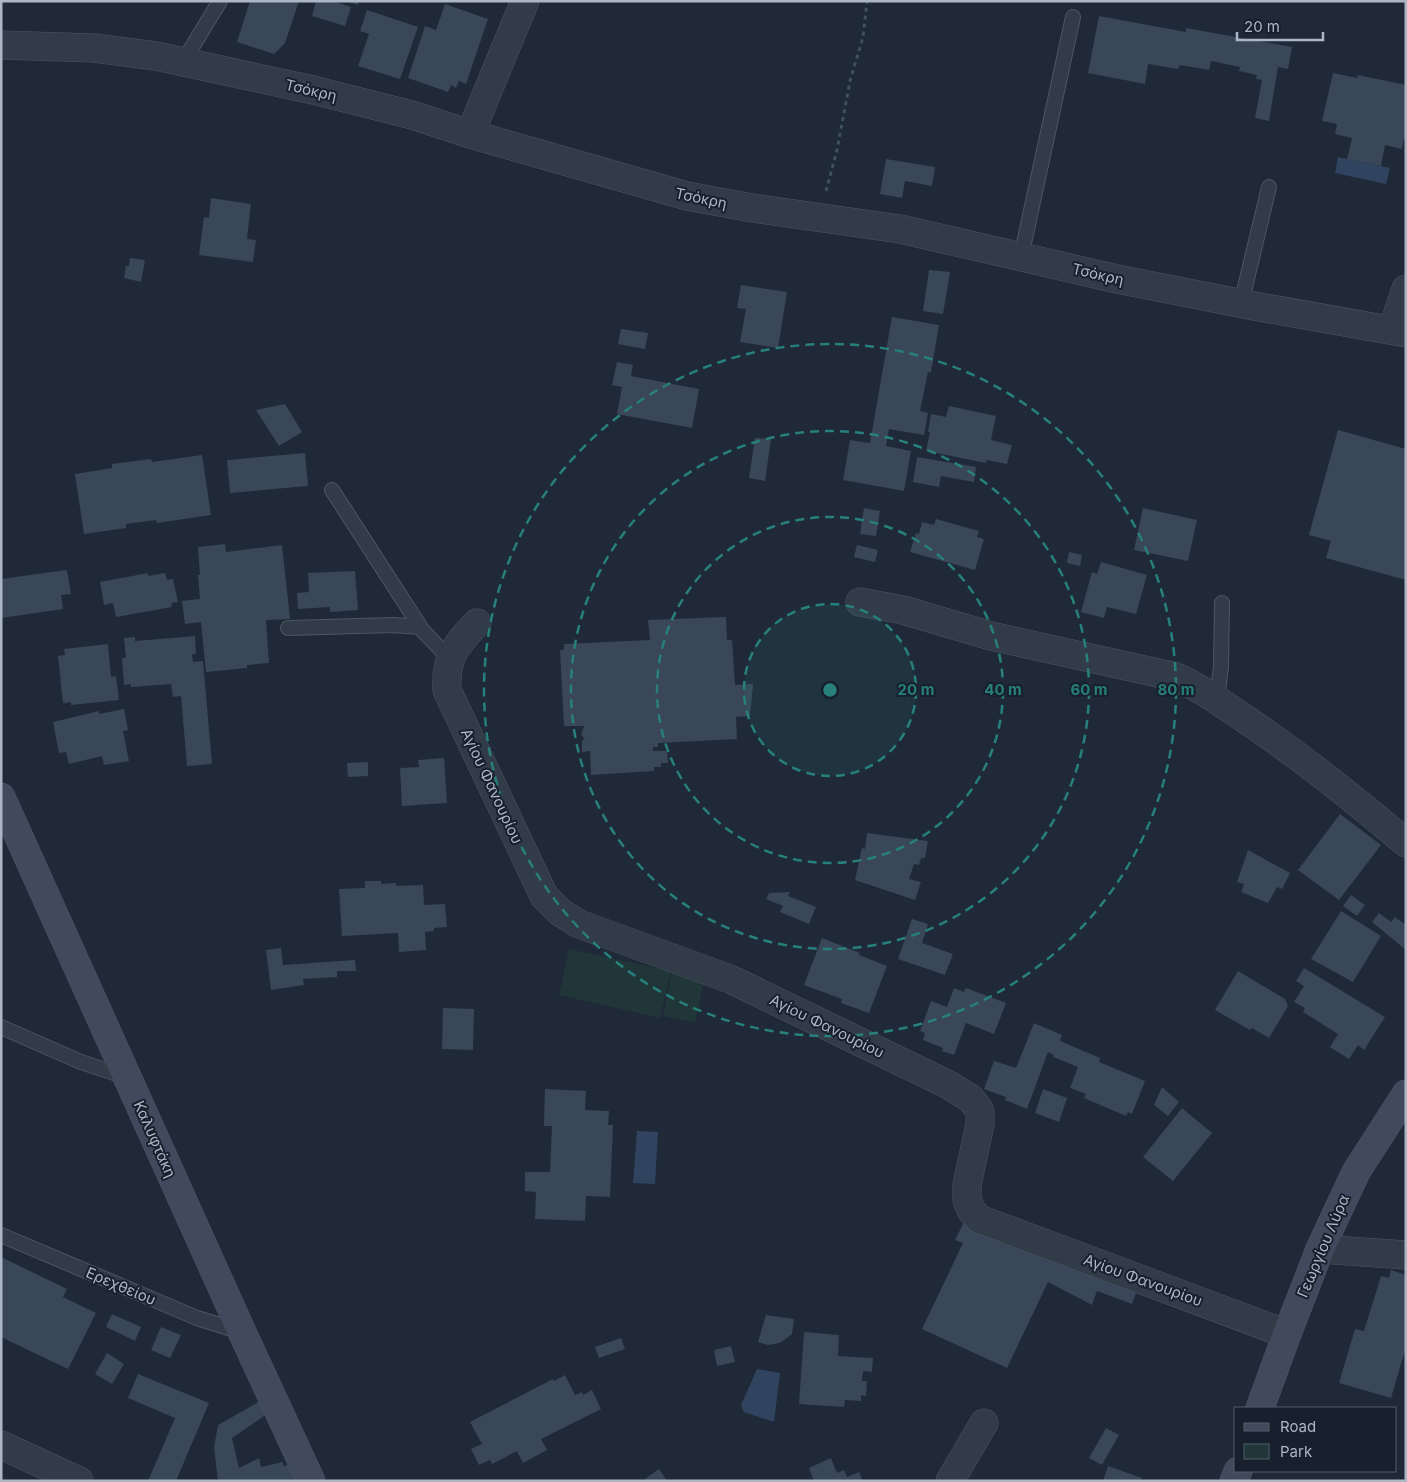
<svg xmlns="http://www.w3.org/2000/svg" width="1407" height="1482" viewBox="0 0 1407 1482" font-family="Inter,sans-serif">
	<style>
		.green { fill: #203639 }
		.water { fill: #304460 }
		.building { fill: #3a4758 }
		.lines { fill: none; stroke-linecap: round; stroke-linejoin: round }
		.lane-casing { stroke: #4d5663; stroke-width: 16 }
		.street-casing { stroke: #4d5663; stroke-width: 29 }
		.secondary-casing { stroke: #4d5663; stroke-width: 29 }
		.path { stroke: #3e5356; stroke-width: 3; stroke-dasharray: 4 4; stroke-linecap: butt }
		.lane { stroke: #323b48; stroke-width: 14 }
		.street { stroke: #323b48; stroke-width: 28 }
		.secondary { stroke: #404a5c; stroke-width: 28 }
		.ring { fill: none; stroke: #27807b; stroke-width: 2.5; stroke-dasharray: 9 6 }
		.labels { text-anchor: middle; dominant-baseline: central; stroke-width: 4; stroke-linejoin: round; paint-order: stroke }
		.street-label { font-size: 15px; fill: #acb6c5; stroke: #18202d }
		.centre { fill: #27807b; stroke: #18202d; stroke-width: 2.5 }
		.ring-label { font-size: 15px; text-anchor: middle; font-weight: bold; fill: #27807b; stroke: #18202d; stroke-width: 4; stroke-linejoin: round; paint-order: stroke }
	</style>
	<rect width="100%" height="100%" fill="#1f2938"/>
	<path class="green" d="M 569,949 L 671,971 L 660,1018 L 559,995 Z
		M 672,973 L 704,980 L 695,1023 L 663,1016 Z"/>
	<path class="water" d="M 1338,157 L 1390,168 L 1386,184 L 1335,173 Z
		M 637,1131 L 658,1132 L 655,1184 L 633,1183 Z
		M 757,1369 L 780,1373 L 774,1422 L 744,1412 L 741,1405 Z"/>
	<path class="building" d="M 250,1 L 299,1 L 285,43 L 274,54 L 237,42 Z
		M 316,1 L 332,1 L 351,7 L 345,26 L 312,16 Z
		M 346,1 L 359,1 L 358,5 Z
		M 445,4 L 488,19 L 466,84 L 459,81 L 456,88 L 451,85 L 448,92 L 408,78 L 425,26 L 436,30 Z
		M 367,10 L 418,27 L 400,79 L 358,66 L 369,34 L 360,31 Z
		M 1099,16 L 1186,32 L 1186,28 L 1292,47 L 1288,69 L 1278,67 L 1269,121 L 1255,118 L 1262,80 L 1256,79 L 1257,75 L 1239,71 L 1240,67 L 1211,61 L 1209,70 L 1180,65 L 1178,69 L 1148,64 L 1145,84 L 1088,73 Z
		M 1333,73 L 1357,78 L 1358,75 L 1406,85 L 1406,138 L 1404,138 L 1402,149 L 1385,145 L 1381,166 L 1347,159 L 1352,138 L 1335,134 L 1337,124 L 1322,121 Z
		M 886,159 L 935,167 L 932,186 L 905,181 L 902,198 L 880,194 Z
		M 211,198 L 251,204 L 247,239 L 256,240 L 253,262 L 199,255 L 204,217 L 209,218 Z
		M 130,258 L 145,260 L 141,282 L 124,278 L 126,266 L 129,266 Z
		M 929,270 L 950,272 L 943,314 L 923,311 Z
		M 741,285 L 787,292 L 778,348 L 740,342 L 746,309 L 737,308 Z
		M 892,317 L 939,325 L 931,372 L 928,372 L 920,411 L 928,413 L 924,435 L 889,429 L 886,446 L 911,451 L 904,491 L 843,480 L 850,440 L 870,443 Z
		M 621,329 L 648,333 L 645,349 L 618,344 Z
		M 617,362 L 633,365 L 631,376 L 699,389 L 692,428 L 617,414 L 622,387 L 612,385 Z
		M 285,404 L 302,432 L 279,446 L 256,410 Z
		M 949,406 L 996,416 L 991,440 L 1012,445 L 1007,464 L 987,460 L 986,463 L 926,451 L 930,432 L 928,432 L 931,414 L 946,417 Z
		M 1338,430 L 1406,449 L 1406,580 L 1326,558 L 1331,541 L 1309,535 Z
		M 755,438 L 771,439 L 765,481 L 749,478 Z
		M 305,453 L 308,486 L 230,493 L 227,460 Z
		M 202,455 L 211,515 L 157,523 L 156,520 L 126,524 L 126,528 L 84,534 L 75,474 L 112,468 L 112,464 L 151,459 L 152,462 Z
		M 917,457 L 976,467 L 974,482 L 941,476 L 939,487 L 913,482 Z
		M 864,508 L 880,511 L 876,536 L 860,534 Z
		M 1143,508 L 1197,520 L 1188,561 L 1134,550 Z
		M 936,519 L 979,531 L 977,537 L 984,539 L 975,570 L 910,552 L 916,533 L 919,534 L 922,522 L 934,525 Z
		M 225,544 L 226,552 L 282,545 L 290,619 L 266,620 L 269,663 L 247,665 L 247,668 L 206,672 L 201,622 L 185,624 L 182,601 L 200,599 L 198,575 L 200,575 L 198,547 Z
		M 857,545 L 878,550 L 875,562 L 854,557 Z
		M 1069,552 L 1082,555 L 1080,566 L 1067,563 Z
		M 1101,562 L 1147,575 L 1136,614 L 1107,607 L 1104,618 L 1081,612 L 1092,572 L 1097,574 Z
		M 67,570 L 71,594 L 61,595 L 63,609 L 1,618 L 1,579 Z
		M 355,571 L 358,610 L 330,612 L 330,607 L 298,609 L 297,593 L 309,592 L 308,573 Z
		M 148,573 L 148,576 L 165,573 L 167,580 L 173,579 L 178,602 L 171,603 L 172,607 L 116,617 L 113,603 L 104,605 L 100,582 Z
		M 726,617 L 727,640 L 732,640 L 735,685 L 753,684 L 750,716 L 736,717 L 737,739 L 658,743 L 658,747 L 653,747 L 653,751 L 667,751 L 668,763 L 661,763 L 661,767 L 654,767 L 654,771 L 591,775 L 590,751 L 582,752 L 582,740 L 585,740 L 581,734 L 584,726 L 564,726 L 560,650 L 564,650 L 564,644 L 650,640 L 648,620 Z
		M 195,636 L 196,654 L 192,654 L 193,662 L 203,661 L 212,764 L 187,766 L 181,696 L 173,697 L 171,684 L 131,687 L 131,684 L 124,685 L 122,658 L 126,658 L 124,638 L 135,637 L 135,641 Z
		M 108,644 L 111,677 L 116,676 L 119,700 L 71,705 L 71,702 L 63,703 L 58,656 L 65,655 L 64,649 Z
		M 124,709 L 128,730 L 123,731 L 129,761 L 104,765 L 102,756 L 69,764 L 66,752 L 59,753 L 53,722 L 99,711 L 99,714 Z
		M 444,758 L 447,803 L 402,806 L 400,768 L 419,767 L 418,760 Z
		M 368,762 L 368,776 L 348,777 L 347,763 Z
		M 1340,814 L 1381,845 L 1339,900 L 1298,870 Z
		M 867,833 L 928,841 L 925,858 L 921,858 L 919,865 L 914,864 L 909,879 L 921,882 L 915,900 L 855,880 L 862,848 L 865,849 Z
		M 1248,850 L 1290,873 L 1282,889 L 1277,887 L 1268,903 L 1241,892 L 1244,884 L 1237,882 Z
		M 365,881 L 381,881 L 381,884 L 396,883 L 396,886 L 423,885 L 424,905 L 445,904 L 447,927 L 434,928 L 434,931 L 425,932 L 426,950 L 399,952 L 398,933 L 342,936 L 339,889 L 365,888 Z
		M 790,892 L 788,896 L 816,907 L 809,924 L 780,912 L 783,906 L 766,899 L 769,893 Z
		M 1351,895 L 1365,905 L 1357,916 L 1343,906 Z
		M 1341,911 L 1381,936 L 1353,982 L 1311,959 Z
		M 1379,913 L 1391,922 L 1395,917 L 1406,925 L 1406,950 L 1372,922 Z
		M 912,919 L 928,924 L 922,943 L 953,954 L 945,975 L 898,959 Z
		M 822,938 L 860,953 L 859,955 L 887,966 L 869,1013 L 841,1003 L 842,999 L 804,985 Z
		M 281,948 L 283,965 L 355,960 L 356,971 L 337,971 L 337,977 L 303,979 L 304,985 L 271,990 L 266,950 Z
		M 1304,968 L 1385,1017 L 1364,1050 L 1358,1045 L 1349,1059 L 1330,1047 L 1338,1034 L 1303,1012 L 1305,1008 L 1294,1002 L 1304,986 L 1296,981 Z
		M 1238,971 L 1285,999 L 1288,1006 L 1269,1038 L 1252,1028 L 1250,1030 L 1215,1010 Z
		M 954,988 L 964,992 L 966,988 L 1006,1003 L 994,1034 L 966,1023 L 954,1055 L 942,1051 L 943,1048 L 923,1040 L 925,1033 L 920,1031 L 931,1001 L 947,1007 Z
		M 443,1008 L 474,1009 L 473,1050 L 442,1049 Z
		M 1034,1023 L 1062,1035 L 1060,1041 L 1100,1058 L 1099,1062 L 1145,1081 L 1132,1114 L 1128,1112 L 1126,1116 L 1084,1098 L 1086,1094 L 1070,1088 L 1078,1067 L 1053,1057 L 1054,1055 L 1048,1052 L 1027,1109 L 1005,1100 L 1006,1097 L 984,1089 L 994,1061 L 1016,1068 Z
		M 1162,1087 L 1179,1102 L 1168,1116 L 1154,1105 Z
		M 545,1089 L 586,1091 L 585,1110 L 609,1111 L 608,1125 L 613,1125 L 610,1197 L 586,1196 L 585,1221 L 535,1219 L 536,1192 L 525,1191 L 525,1172 L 550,1172 L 552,1126 L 544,1126 Z
		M 1043,1089 L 1067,1098 L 1059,1122 L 1035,1113 Z
		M 1182,1108 L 1212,1133 L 1173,1181 L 1143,1157 Z
		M 964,1222 L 1138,1287 L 1132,1304 L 1097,1291 L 1092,1305 L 1048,1282 L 1007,1368 L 922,1329 L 963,1243 L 955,1240 Z
		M 1,1257 L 67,1289 L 63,1297 L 96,1313 L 68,1369 L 1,1337 Z
		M 1391,1270 L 1406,1275 L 1406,1347 L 1391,1398 L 1339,1383 L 1355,1329 L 1364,1331 L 1381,1276 L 1389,1278 Z
		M 112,1314 L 141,1327 L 135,1341 L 106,1327 Z
		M 766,1315 L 794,1319 L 792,1334 L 780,1343 L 768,1345 L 758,1342 Z
		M 161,1327 L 181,1335 L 170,1358 L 151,1350 Z
		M 804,1332 L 839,1335 L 838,1356 L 873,1358 L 872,1372 L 863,1371 L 862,1381 L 867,1381 L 866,1396 L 861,1395 L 861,1401 L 845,1400 L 844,1407 L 799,1404 Z
		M 621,1338 L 625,1349 L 599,1358 L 595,1347 Z
		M 731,1346 L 735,1362 L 717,1366 L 714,1350 Z
		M 107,1353 L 124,1364 L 112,1384 L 95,1374 Z
		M 138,1374 L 209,1403 L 176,1481 L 148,1481 L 175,1418 L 128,1398 Z
		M 565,1375 L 575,1395 L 582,1392 L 583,1395 L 592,1390 L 601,1409 L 541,1439 L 547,1450 L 523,1463 L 517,1451 L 492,1464 L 490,1460 L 479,1465 L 471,1449 L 482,1444 L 470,1422 L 553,1379 L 554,1381 Z
		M 262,1400 L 267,1414 L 232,1438 L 239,1468 L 259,1458 L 261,1467 L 283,1462 L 283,1466 L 295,1463 L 302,1481 L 218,1481 L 214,1447 L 218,1425 Z
		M 1106,1428 L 1119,1435 L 1102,1465 L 1089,1458 Z
		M 831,1458 L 837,1473 L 844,1470 L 847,1477 L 859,1472 L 863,1481 L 814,1481 L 809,1468 Z
		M 1108,1466 L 1142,1478 L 1142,1481 L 1103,1481 Z
		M 659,1469 L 667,1481 L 646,1481 L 645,1479 Z"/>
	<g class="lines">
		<g class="lane-casing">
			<path id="lane" d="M 183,62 L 220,1
				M 1021,257 L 1073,17
				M 1241,304 L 1269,187
				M 332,490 L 423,631 L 450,659
				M 288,628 L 393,625 L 420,627
				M 1217,700 L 1221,666 L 1222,603
				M 1,1027 L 81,1062 L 126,1077
				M 1,1235 L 197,1318 L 242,1332"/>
		</g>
		<g class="street-casing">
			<path id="street" d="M 1,45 L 94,48 L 156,56 L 313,90 L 412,115 L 470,134 L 687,196 L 752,208 L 900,229 L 1117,279 L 1254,306 L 1406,333
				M 470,134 L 525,1
				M 1392,330 L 1406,289
				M 860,602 L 903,610 L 991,636 L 1176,677 C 1201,688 1223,704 1245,719 C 1301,756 1354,799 1406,843
				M 477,623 C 456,645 445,657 447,690 L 544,896 L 560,912 L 579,924 L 730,979 L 949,1085 L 971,1099 L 980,1111 L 980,1124 L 967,1185 L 967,1200 L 971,1210 L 979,1219 L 1287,1334
				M 1320,1249 L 1406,1255
				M 1,1445 L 79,1481
				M 950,1481 L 984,1423"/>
		</g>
		<g class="secondary-casing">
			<path id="secondary" d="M 1,797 L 242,1332 L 311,1481
				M 1260,1408 L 1287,1334 L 1320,1249 L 1356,1172 L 1406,1094
				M 1234,1481 L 1238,1471"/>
		</g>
		<path class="path" d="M 826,191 L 837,150 L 850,81 L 863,37 L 867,1"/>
		<use href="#lane" class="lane"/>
		<use href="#street" class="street"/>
		<use href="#secondary" class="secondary"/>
	</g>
	<circle cx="830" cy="690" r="86" fill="#27807b" fill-opacity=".12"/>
	<g class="ring">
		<circle cx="830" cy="690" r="86"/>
		<circle cx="830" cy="690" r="173"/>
		<circle cx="830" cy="690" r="259"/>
		<circle cx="830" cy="690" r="346"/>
	</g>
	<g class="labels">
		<g class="street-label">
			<text transform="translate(311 90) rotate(13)">Τσόκρη</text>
			<text transform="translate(701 198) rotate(12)">Τσόκρη</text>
			<text transform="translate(1098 274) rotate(13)">Τσόκρη</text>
			<text transform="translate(492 786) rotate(65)">Αγίου Φανουρίου</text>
			<text transform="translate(827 1026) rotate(26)">Αγίου Φανουρίου</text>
			<text transform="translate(155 1139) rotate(66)">Καλυφτάκη</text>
			<text transform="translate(1323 1246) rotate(-67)">Γεωργίου Λύρα</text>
			<text transform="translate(1143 1280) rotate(20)">Αγίου Φανουρίου</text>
			<text transform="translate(121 1286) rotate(23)">Ερεχθείου</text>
		</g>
	</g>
	<circle cx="830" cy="690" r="8" class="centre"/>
	<g class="ring-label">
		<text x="916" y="695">20 m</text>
		<text x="1003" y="695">40 m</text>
		<text x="1089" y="695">60 m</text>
		<text x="1176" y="695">80 m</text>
	</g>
	<rect width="1407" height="1482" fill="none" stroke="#acb6c5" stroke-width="5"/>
	<rect x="1234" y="1407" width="162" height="65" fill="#18202d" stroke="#535c6a"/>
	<rect x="1244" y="1423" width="25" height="8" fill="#404a5c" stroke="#535c6a"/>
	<text x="1280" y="1432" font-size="15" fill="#acb6c5">Road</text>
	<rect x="1244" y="1444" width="25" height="15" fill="#203639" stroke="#535c6a"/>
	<text x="1280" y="1457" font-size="15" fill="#acb6c5">Park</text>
	<path d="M1237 32v8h86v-8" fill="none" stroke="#acb6c5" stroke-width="2.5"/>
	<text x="1244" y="32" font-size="15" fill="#acb6c5" stroke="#18202d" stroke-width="4" paint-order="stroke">20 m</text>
</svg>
